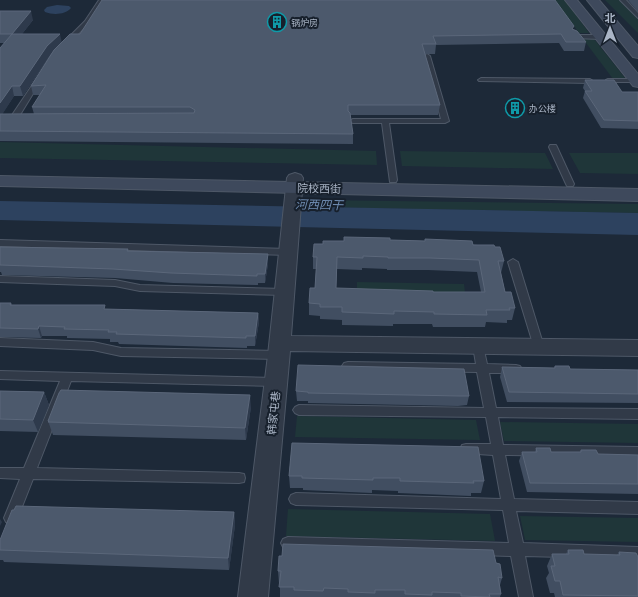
<svg xmlns="http://www.w3.org/2000/svg" width="638" height="597" viewBox="0 0 638 597" font-family="'Exo 2','Noto Sans SC',sans-serif">
	<style>
		.green { fill: #1f3639 }
		.water { fill: #2d425f }
		.lines { fill: none; stroke-linecap: round; stroke-linejoin: round }
		.lane-casing { stroke: #4e5867; stroke-width: 2 }
		.street-casing { stroke: #4e5867; stroke-width: 2 }
		.secondary-casing { stroke: #4e5867; stroke-width: 2 }
		.lane { fill: #313a48; fill-rule: evenodd }
		.street { fill: #313a48; fill-rule: evenodd }
		.secondary { fill: #3e495c; fill-rule: evenodd }
		.wall { fill: #414e61; fill-rule: evenodd }
		.shaded-wall { fill: #2e3a4c }
		.building { fill: #4c596c; stroke: #5b677a; fill-rule: evenodd }
		.labels { text-anchor: middle; dominant-baseline: central; stroke-width: 4; stroke-linejoin: round; paint-order: stroke }
		.far-poi-label { font-size: 9px; fill: #aab5c6; stroke: #17202c; text-anchor: start }
		.street-label { font-size: 11px; fill: #aab5c6; stroke: #17202c }
		.water-label { font-size: 12px; font-style: italic; fill: #6f8cb2; stroke: #17202c }
	</style>
	<rect width="100%" height="100%" fill="#1d2938"/>
	<path class="green" d="M 548,0 L 565,0 L 589,33 L 579,33 L 568,18 Z
		M 605,0 L 621,0 L 638,19 L 638,33 Z
		M 583,39 L 594,39 L 625,78 L 613,79 Z
		M 0,142 L 376,151 L 377,165 L 0,158 Z
		M 400,151 L 545,153 L 553,169 L 402,166 Z
		M 569,153 L 638,153 L 638,174 L 580,173 Z
		M 311,200 L 638,204 L 638,213 L 309,207 Z
		M 357,282 L 464,284 L 465,293 L 357,290 Z
		M 297,416 L 476,420 L 480,440 L 295,437 Z
		M 500,422 L 638,424 L 638,443 L 504,441 Z
		M 288,509 L 490,514 L 495,541 L 286,536 Z
		M 520,516 L 638,518 L 638,542 L 525,540 Z"/>
	<path class="water" d="M 57,5 L 69,6 L 71,8 C 65,15 53,15 45,12 L 44,10 L 47,7 Z
		M 0,201 L 638,213 L 638,235 L 0,220 Z"/>
	<g class="lines">
		<g class="lane-casing">
			<path id="lane" d="M 99,0 L 105,0 L 89,23 L 69,43 L 65,43 L 65,41 L 85,21 Z
				M 620,0 L 626,0 L 638,13 L 638,18 Z
				M 574,35 L 601,35 L 604,37 L 601,39 L 572,38 L 571,37 Z
				M 427,54 L 430,56 L 449,121 L 445,123 L 389,123 L 397,180 L 396,182 L 390,182 L 382,123 L 353,123 L 349,121 L 353,119 L 441,119 L 424,56 Z
				M 37,78 L 42,79 L 15,123 L 9,123 L 8,121 Z
				M 481,78 L 590,79 L 593,81 L 590,83 L 479,81 L 478,80 Z
				M 608,79 L 636,79 L 638,80 L 638,82 L 606,82 L 606,80 Z
				M 550,145 L 556,145 L 557,147 L 574,184 L 573,186 L 567,186 L 566,184 L 549,147 Z
				M 0,240 L 288,249 L 293,252 L 288,255 L 0,246 Z
				M 513,259 L 518,262 L 544,347 L 543,350 L 535,350 L 534,347 L 508,262 Z
				M 0,276 L 115,280 L 140,285 L 285,289 L 290,292 L 285,295 L 140,291 L 115,286 L 0,282 Z
				M 0,338 L 93,342 L 121,348 L 279,351 L 283,352 L 284,355 L 283,358 L 279,359 L 121,356 L 93,350 L 0,346 Z
				M 478,342 L 482,343 L 483,346 L 487,364 L 516,365 L 520,366 L 522,369 L 520,372 L 516,373 L 489,373 L 496,408 L 638,409 L 638,419 L 498,417 L 503,445 L 638,447 L 638,457 L 505,455 L 514,499 L 638,502 L 638,514 L 516,511 L 523,543 L 638,547 L 638,559 L 525,556 L 533,597 L 519,597 L 511,556 L 288,549 L 283,547 L 281,543 L 283,539 L 288,537 L 509,543 L 503,510 L 296,505 L 291,503 L 289,499 L 291,495 L 296,493 L 501,499 L 493,455 L 462,453 L 460,449 L 462,445 L 466,444 L 491,444 L 486,417 L 299,415 L 295,413 L 293,410 L 295,407 L 299,405 L 484,408 L 477,372 L 348,370 L 344,369 L 342,366 L 344,363 L 348,362 L 476,364 L 473,346 L 474,343 Z
				M 0,371 L 276,378 L 280,379 L 282,382 L 280,385 L 276,386 L 71,381 L 37,468 L 239,473 L 244,474 L 245,478 L 244,482 L 239,483 L 33,479 L 16,522 L 11,524 L 6,522 L 4,518 L 20,479 L 0,478 L 0,468 L 24,468 L 60,381 L 0,379 Z"/>
		</g>
		<g class="street-casing">
			<path id="street" d="M 295,173 L 301,175 L 303,178 L 291,336 L 638,340 L 638,356 L 290,351 L 268,597 L 238,597 L 268,355 L 287,178 L 289,175 Z"/>
		</g>
		<g class="secondary-casing">
			<path id="secondary" d="M 565,0 L 577,0 L 638,74 L 638,87 L 633,86 Z
				M 587,0 L 599,0 L 638,46 L 638,58 L 633,57 Z
				M 0,176 L 638,189 L 638,201 L 0,186 Z"/>
		</g>
		<use href="#lane" class="lane"/>
		<use href="#street" class="street"/>
		<use href="#secondary" class="secondary"/>
	</g>
	<path class="wall" d="M 628,0 L 638,0 L 638,12 Z
		M 0,11 L 33,20 L 22,34 L 62,42 L 573,29 L 586,42 L 584,51 L 564,51 L 559,43 L 436,45 L 435,54 L 425,54 L 440,105 L 438,115 L 350,115 L 353,134 L 353,144 L 0,141 L 0,48 L 5,43 L 0,43 ZM 52,53 L 31,86 L 33,95 L 40,95 L 32,107 L 34,114 L 2,114 L 14,96 L 23,96 Z
		M 585,80 L 622,92 L 638,92 L 638,129 L 601,128 L 583,98 L 585,91 L 583,88 Z
		M 425,239 L 495,247 L 504,261 L 501,273 L 505,292 L 515,308 L 512,320 L 507,320 L 507,323 L 486,322 L 485,327 L 433,327 L 432,324 L 393,324 L 393,326 L 342,325 L 342,320 L 320,319 L 320,316 L 309,315 L 309,303 L 315,288 L 316,269 L 313,269 L 313,257 L 323,244 L 344,241 L 390,240 L 425,241 ZM 362,268 L 387,269 L 387,270 L 428,270 L 477,272 L 481,292 L 433,292 L 336,288 L 337,269 L 362,270 Z
		M 0,247 L 128,251 L 268,254 L 268,264 L 265,283 L 258,283 L 258,285 L 173,283 L 115,278 L 2,275 L 1,272 L 0,272 Z
		M 0,303 L 11,303 L 12,305 L 106,309 L 258,313 L 259,322 L 255,346 L 247,346 L 247,348 L 119,344 L 118,342 L 110,342 L 110,339 L 67,338 L 67,336 L 42,336 L 41,338 L 0,337 Z
		M 555,366 L 570,369 L 638,370 L 638,403 L 507,402 L 500,377 L 502,367 L 554,368 Z
		M 0,391 L 44,392 L 49,405 L 38,432 L 0,431 Z
		M 296,391 L 469,396 L 467,405 L 458,406 L 308,403 L 308,401 L 297,401 Z
		M 251,407 L 246,440 L 53,435 L 48,421 Z
		M 292,443 L 484,481 L 481,493 L 471,493 L 471,496 L 398,493 L 398,491 L 372,490 L 372,493 L 303,490 L 303,488 L 290,488 L 289,476 Z
		M 536,448 L 551,452 L 580,452 L 581,450 L 598,454 L 638,455 L 638,494 L 527,492 L 519,461 L 522,452 L 535,452 Z
		M 234,512 L 235,525 L 229,570 L 4,562 L 3,560 L 0,560 L 0,550 Z
		M 568,550 L 584,554 L 617,555 L 619,552 L 638,557 L 638,597 L 555,597 L 554,593 L 550,593 L 546,578 L 549,573 L 547,566 L 552,554 L 566,554 Z
		M 496,563 L 502,578 L 500,585 L 501,594 L 500,597 L 280,597 L 280,583 L 279,583 L 278,571 Z"/>
	<path class="shaded-wall" d="M 31,11 L 33,20 L 15,43 L 12,34 Z
		M 60,34 L 62,43 L 50,55 L 23,96 L 20,86 L 47,46 Z
		M 12,86 L 14,96 L 0,118 L 0,103 Z
		M 268,254 L 268,264 L 265,283 L 265,274 Z
		M 258,313 L 259,322 L 255,346 L 255,336 Z
		M 39,326 L 42,336 L 41,338 L 38,329 Z
		M 44,392 L 49,405 L 38,432 L 33,420 Z
		M 250,395 L 251,407 L 246,440 L 245,428 Z
		M 234,512 L 235,525 L 229,570 L 228,558 Z
		M 0,519 L 2,522 L 0,526 Z"/>
	<path class="building" d="M 102,0 L 555,0 L 574,26 L 572,29 L 577,31 L 586,42 L 566,42 L 561,34 L 433,36 L 436,44 L 422,44 L 440,105 L 348,105 L 348,111 L 350,113 L 353,134 L 0,131 L 0,114 L 194,113 L 195,110 L 190,107 L 32,107 L 46,85 L 31,86 L 54,50 L 70,34 L 80,34 Z
		M 0,11 L 31,11 L 12,34 L 60,34 L 47,46 L 20,86 L 12,86 L 0,103 L 0,48 L 12,34 L 0,34 Z
		M 585,80 L 614,80 L 622,92 L 638,92 L 638,121 L 604,120 L 585,91 L 592,91 Z
		M 344,237 L 390,238 L 390,240 L 425,241 L 425,239 L 472,241 L 473,245 L 494,245 L 495,247 L 500,247 L 504,261 L 498,261 L 505,292 L 511,292 L 515,308 L 509,308 L 510,310 L 486,310 L 487,315 L 434,314 L 434,312 L 394,311 L 394,314 L 342,312 L 342,307 L 320,307 L 320,304 L 309,303 L 310,288 L 315,288 L 317,257 L 313,257 L 314,244 L 323,244 L 323,241 L 344,241 ZM 363,256 L 388,257 L 388,258 L 430,258 L 479,260 L 485,292 L 433,292 L 433,291 L 336,288 L 337,257 L 363,258 Z
		M 0,247 L 128,249 L 127,251 L 268,254 L 265,274 L 257,274 L 257,276 L 171,273 L 113,269 L 0,265 Z
		M 0,303 L 11,303 L 10,305 L 105,305 L 104,309 L 258,313 L 255,336 L 246,336 L 246,338 L 116,334 L 117,332 L 108,332 L 109,330 L 64,329 L 65,327 L 39,326 L 38,329 L 0,328 Z
		M 298,365 L 464,369 L 469,396 L 460,396 L 308,393 L 308,392 L 296,391 Z
		M 555,366 L 569,366 L 570,369 L 638,370 L 638,394 L 509,392 L 502,367 L 555,368 Z
		M 61,390 L 250,395 L 245,428 L 48,422 L 49,421 L 48,421 L 59,393 Z
		M 0,391 L 44,392 L 33,420 L 0,419 Z
		M 292,443 L 478,447 L 484,481 L 473,481 L 474,483 L 400,481 L 400,478 L 373,478 L 373,480 L 302,478 L 302,476 L 289,476 Z
		M 536,448 L 550,448 L 551,452 L 581,452 L 581,450 L 596,450 L 598,454 L 638,455 L 638,484 L 530,483 L 522,452 L 537,452 Z
		M 16,506 L 234,512 L 228,558 L 0,550 L 0,540 L 12,510 L 14,510 Z
		M 283,544 L 493,550 L 496,563 L 500,564 L 502,578 L 498,577 L 501,594 L 489,594 L 490,597 L 461,596 L 461,593 L 432,592 L 432,595 L 405,594 L 405,590 L 375,590 L 375,593 L 348,592 L 348,589 L 324,588 L 323,591 L 294,590 L 294,587 L 279,587 L 281,571 L 278,571 L 279,556 L 282,556 Z
		M 568,550 L 583,550 L 584,554 L 620,555 L 619,552 L 636,553 L 638,557 L 638,596 L 563,595 L 560,581 L 555,581 L 551,566 L 555,566 L 552,554 L 569,554 Z"/>
	<defs>
		<g id="building-ring" transform="scale(1)"><circle r="9.5" fill="#17202c" stroke="#0f9aa8" stroke-width="1.5"/><path d="M-4-6H4V6H1V3H-1V6H-4ZM-2.5-4.3h1.7v1.8h-1.7ZM.8-4.3h1.7v1.8H.8ZM-2.5-1h1.7V.8h-1.7ZM.8-1h1.7V.8H.8Z" fill="#0f9aa8"/></g>
	</defs>
	<g fill-rule="evenodd">
		<use href="#building-ring" x="277" y="22"/>
		<use href="#building-ring" x="515" y="108"/>
	</g>
	<g class="labels">
		<g class="far-poi-label">
			<text x="291" y="22">锅炉房</text>
			<text x="529" y="108">办公楼</text>
		</g>
		<g class="street-label">
			<text transform="translate(319 188) rotate(1)">院校西街</text>
			<text transform="translate(273 413) rotate(-84)">韩家屯巷</text>
		</g>
		<g class="water-label">
			<text transform="translate(319 204) rotate(1)">河西四干</text>
		</g>
	</g>
	<g transform="translate(610 28)" stroke="#17202c" stroke-width="3" paint-order="stroke">
	<path d="M0-3L7 15L0 10L-7 15Z" fill="#aab5c6"/>
	<text y="-6" font-size="11" font-weight="bold" text-anchor="middle" fill="#aab5c6">北</text>
	</g>
</svg>
